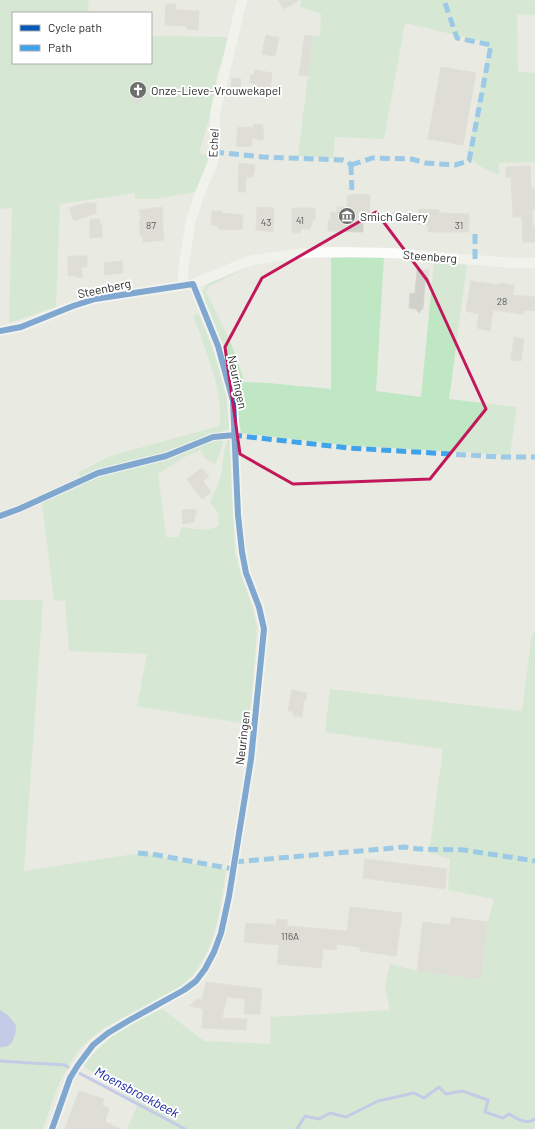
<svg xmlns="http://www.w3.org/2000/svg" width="535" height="1129" viewBox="0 0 535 1129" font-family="Barlow,sans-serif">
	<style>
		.green { fill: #bfe7c4 }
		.water { fill: #96a6eb }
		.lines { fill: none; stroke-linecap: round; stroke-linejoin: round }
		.stream { stroke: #96a6eb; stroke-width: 3 }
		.building { fill: #d0d1cb; stroke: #d4d5ce }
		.minor { stroke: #fcfcfb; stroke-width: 10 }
		.quiet { stroke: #3ea3eb; stroke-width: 5; stroke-dasharray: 10 5; stroke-linecap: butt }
		.cycleway-casing { stroke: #fff; stroke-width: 8 }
		.cycleway { stroke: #0057b8; stroke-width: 6 }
		.marked { fill: none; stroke: #c2185b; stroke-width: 3; stroke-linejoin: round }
		.labels { text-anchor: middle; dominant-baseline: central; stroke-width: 4; stroke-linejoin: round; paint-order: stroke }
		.number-label { font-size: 10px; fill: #575756 }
		.poi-label { font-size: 12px; fill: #2c2c2c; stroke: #fff; text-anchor: start }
		.street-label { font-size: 12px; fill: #2c2c2c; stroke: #fff }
		.water-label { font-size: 13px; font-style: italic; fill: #0d1ca0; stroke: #fff }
	</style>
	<rect width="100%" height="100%" fill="#e9eae2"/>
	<path class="green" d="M 0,0 L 88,0 L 89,13 L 13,13 L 13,63 L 151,63 L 151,36 L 226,37 L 229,42 L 217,74 L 213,105 L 199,153 L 210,156 L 205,171 L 195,192 L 155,199 L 135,199 L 135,193 L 60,204 L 56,307 L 9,323 L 12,208 L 0,209 Z
		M 301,0 L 535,0 L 535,15 L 517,14 L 518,71 L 535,73 L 535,162 L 499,163 L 499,175 L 483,168 L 467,156 L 490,43 L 405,23 L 384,139 L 335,137 L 333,158 L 298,156 L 313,36 L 320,36 L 321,14 L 300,7 Z
		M 384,256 L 376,391 L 421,397 L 434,262 L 467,265 L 449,399 L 517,407 L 510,455 L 343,445 L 241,433 L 234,384 L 222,343 L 205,304 L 203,291 L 207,284 L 242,268 L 244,269 L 208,287 L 206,292 C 221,322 236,350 244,382 L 268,383 L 331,389 L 331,258 Z
		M 199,314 L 212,347 L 226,391 L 229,429 L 222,432 L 223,444 L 215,465 L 205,458 L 200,450 L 183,458 L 158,474 L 166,537 L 179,537 L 181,527 C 193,528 209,533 219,525 L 218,513 L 210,502 C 214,493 219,484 221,475 C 223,462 223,451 228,439 L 231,439 L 235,554 L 253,609 L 257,628 L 252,697 L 247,724 L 137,706 L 147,654 L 69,651 L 65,601 L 54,600 L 42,503 L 54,495 L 82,481 L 78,473 L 110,456 L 219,426 C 226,396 203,344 193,315 Z
		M 0,600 L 43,600 L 24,871 L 141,853 L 226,870 C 221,902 218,936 200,965 C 177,1003 122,1010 90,1039 C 64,1062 54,1097 43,1129 L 0,1129 Z
		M 532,633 L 535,633 L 535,1129 L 127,1129 L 138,1104 L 82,1065 L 112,1036 L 134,1022 L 162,1009 L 204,1041 L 270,1044 L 271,1017 L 390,1010 L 385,986 L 390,964 L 417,971 L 481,979 L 488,922 L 494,899 L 448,890 L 450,859 L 429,853 L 443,749 L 325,732 L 330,689 L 522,711 Z"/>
	<path class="water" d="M 0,1010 L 8,1015 L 16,1025 C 16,1035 13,1049 0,1047 Z"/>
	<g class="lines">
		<path class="stream" d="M 0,1061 L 65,1065 L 68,1067
			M 79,1073 L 185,1129
			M 297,1129 L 305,1116 L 319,1119 L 330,1113 L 346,1117 L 378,1101 L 414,1093 L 424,1098 L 439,1087 L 446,1094 L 462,1091 L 488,1100 L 485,1112 L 503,1118 L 509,1114 C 518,1119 526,1125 535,1119"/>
	</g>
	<path class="building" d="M 278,0 L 299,0 L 284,9 Z
		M 166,4 L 176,4 L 176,10 L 199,11 L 198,30 L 187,29 L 187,26 L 165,25 Z
		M 266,35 L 279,38 L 275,56 L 262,54 Z
		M 305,35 L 313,36 L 308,76 L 299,75 Z
		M 441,67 L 476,73 L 463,145 L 428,139 Z
		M 255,70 L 272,73 L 270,91 L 259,90 L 256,84 L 250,83 L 251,75 L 254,75 Z
		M 232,78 L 241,79 L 240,88 L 231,87 Z
		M 132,83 L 144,83 L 143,97 L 138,105 L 133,102 L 132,95 Z
		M 254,124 L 263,125 L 262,129 L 264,129 L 263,140 L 252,138 L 251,147 L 236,146 L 238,127 L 254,128 Z
		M 239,163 L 255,165 L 253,177 L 246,177 L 245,192 L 238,192 Z
		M 530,166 L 531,188 L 534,188 L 535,195 L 535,209 L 532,209 L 533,227 L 535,226 L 535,242 L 523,242 L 522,217 L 513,217 L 511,177 L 506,177 L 506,167 Z
		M 355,194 L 369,195 L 370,196 L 369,219 L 367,219 L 367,222 L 363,222 L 363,232 L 328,231 L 328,220 L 330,220 L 331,212 L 337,213 L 337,207 L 347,208 L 347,196 Z
		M 87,203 L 96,203 L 96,213 L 74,221 L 69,208 Z
		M 162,207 L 163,218 L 162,218 L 164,240 L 143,242 L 143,237 L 141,237 L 139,221 L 141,221 L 139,210 Z
		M 257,207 L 274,208 L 273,232 L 256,230 Z
		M 292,208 L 315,208 L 315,220 L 313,220 L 310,229 L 301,229 L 301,233 L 292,232 Z
		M 419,209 L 439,210 L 439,213 L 469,214 L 469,232 L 428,232 L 428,225 L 418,225 Z
		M 212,211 L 222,211 L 221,213 L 243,215 L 242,229 L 236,230 L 219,229 L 216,225 L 211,225 Z
		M 90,219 L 100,219 L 100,225 L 102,225 L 102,237 L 90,238 Z
		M 68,256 L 87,256 L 87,267 L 82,267 L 82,278 L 74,276 L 68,276 Z
		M 122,261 L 123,273 L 105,275 L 104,263 Z
		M 417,270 L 429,270 L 428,282 L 425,282 L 423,308 L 419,313 L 416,309 L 409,308 L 410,293 L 415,294 Z
		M 471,281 L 499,285 L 500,283 L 514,285 L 513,295 L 535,297 L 535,311 L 524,310 L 523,314 L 493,310 L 490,331 L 477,328 L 479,314 L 466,311 Z
		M 514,337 L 524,339 L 521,361 L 511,360 Z
		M 202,468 L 209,477 L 203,481 L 211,492 L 202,499 L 187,479 Z
		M 196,509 L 196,516 L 194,517 L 194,522 L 183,524 L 182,510 Z
		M 292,690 L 307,693 L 306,700 L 304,700 L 302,717 L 293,716 L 293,711 L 288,711 Z
		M 365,859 L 447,869 L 445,889 L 363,878 Z
		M 350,907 L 402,913 L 396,956 L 360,951 L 360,947 L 337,944 L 336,950 L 323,949 L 321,968 L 277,964 L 279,945 L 244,942 L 246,923 L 276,925 L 276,919 L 287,920 L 287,926 L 347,931 Z
		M 451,917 L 488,922 L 481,979 L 417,971 L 423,922 L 450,925 Z
		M 206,982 L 262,989 L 260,1014 L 244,1014 L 245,999 L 227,997 L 222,1018 L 247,1019 L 246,1030 L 202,1028 L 203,1009 L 190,1006 L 196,999 L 202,1000 Z
		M 79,1091 L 104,1099 L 102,1105 L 109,1108 L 105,1122 L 121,1129 L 65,1129 Z"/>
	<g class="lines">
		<path class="minor" d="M 183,286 L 183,270 L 191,220 L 199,196 L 213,162 L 215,145 L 215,113 L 242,0
			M 0,331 L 21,327 L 73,306 L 95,299 L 193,284 L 249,261 L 273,257 L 304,253 L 335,252 L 393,253 L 514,263 L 535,263
			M 52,1129 L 70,1078 L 78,1065 L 93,1045 L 108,1033 L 128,1021 L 184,990 L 196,981 L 205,969 L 214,952 L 221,933 L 229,896 L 251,759 L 264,629 L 259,607 L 246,573 L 242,552 L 238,515 L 233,401 L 218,346 L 193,284"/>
		<path class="quiet" d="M 214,152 L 263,157 L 343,160 L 348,162 L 351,165
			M 351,165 L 372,158 L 411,159 L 426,163 L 455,165 L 469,161 L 491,45 L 457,38 L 444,0
			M 351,165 L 352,194
			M 475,259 L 475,230
			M 232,435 L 349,448 L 500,457 L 535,457
			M 138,853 L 157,855 L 233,869
			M 234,862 L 405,847 L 418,849 L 464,850 L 535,861"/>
		<g class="cycleway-casing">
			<path id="cycleway" d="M 0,331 L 21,327 L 73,306 L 95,299 L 193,284 L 218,346 L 233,401 L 238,515 L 242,552 L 246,573 L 259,607 L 264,629 L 251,759 L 229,896 L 221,933 L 214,952 L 205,969 L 196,981 L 184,990 L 128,1021 L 108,1033 L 93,1045 L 78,1065 L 70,1078 L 52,1129
				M 0,516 L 19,509 L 98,473 L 166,456 L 213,437 L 235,435"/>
		</g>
		<use href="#cycleway" class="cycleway"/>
	</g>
	<path d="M0 0H535V1129H0ZM 376,212 L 427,280 L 486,409 L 430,479 L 293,484 L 240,454 L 225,347 L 262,278 Z" fill="#e9eae2" fill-opacity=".55" fill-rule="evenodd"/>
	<path class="marked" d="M 376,212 L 427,280 L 486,409 L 430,479 L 293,484 L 240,454 L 225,347 L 262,278 Z"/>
	<defs>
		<g id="church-disc" transform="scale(0.9)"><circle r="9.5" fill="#6e6e6c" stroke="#fff"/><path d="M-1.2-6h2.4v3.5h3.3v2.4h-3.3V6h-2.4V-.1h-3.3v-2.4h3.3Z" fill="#fff"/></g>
		<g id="museum-disc" transform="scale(0.9)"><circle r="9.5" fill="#6e6e6c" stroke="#fff"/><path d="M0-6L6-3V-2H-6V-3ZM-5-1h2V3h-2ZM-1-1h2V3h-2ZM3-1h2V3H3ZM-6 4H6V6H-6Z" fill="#fff"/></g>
	</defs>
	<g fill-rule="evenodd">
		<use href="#church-disc" x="138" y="90"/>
		<use href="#museum-disc" x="347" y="216"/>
	</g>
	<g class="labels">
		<g class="number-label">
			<text x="300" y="220">41</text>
			<text x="266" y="222">43</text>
			<text x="151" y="225">87</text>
			<text x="459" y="225">31</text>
			<text x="502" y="301">28</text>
			<text x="290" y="936">116A</text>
		</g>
		<g class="poi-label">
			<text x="151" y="90">Onze-Lieve-Vrouwekapel</text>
			<text x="360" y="216">Smich Galery</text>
		</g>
		<g class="street-label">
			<text transform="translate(213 143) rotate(-87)">Echel</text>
			<text transform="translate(430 256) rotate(4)">Steenberg</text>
			<text transform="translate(104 288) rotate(-12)">Steenberg</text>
			<text transform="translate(238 382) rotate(78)">Neuringen</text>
			<text transform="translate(242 738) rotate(-83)">Neuringen</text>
		</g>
		<g class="water-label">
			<text transform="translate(137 1092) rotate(28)">Moensbroekbeek</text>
		</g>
	</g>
	<rect x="12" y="12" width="140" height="52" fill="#ffffff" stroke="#ababab"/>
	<rect x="20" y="25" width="20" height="6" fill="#0057b8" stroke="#ababab"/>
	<text x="48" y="32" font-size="12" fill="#2c2c2c">Cycle path</text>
	<rect x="20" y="45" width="20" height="6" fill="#3ea3eb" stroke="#ababab"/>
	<text x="48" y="52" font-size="12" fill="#2c2c2c">Path</text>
</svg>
